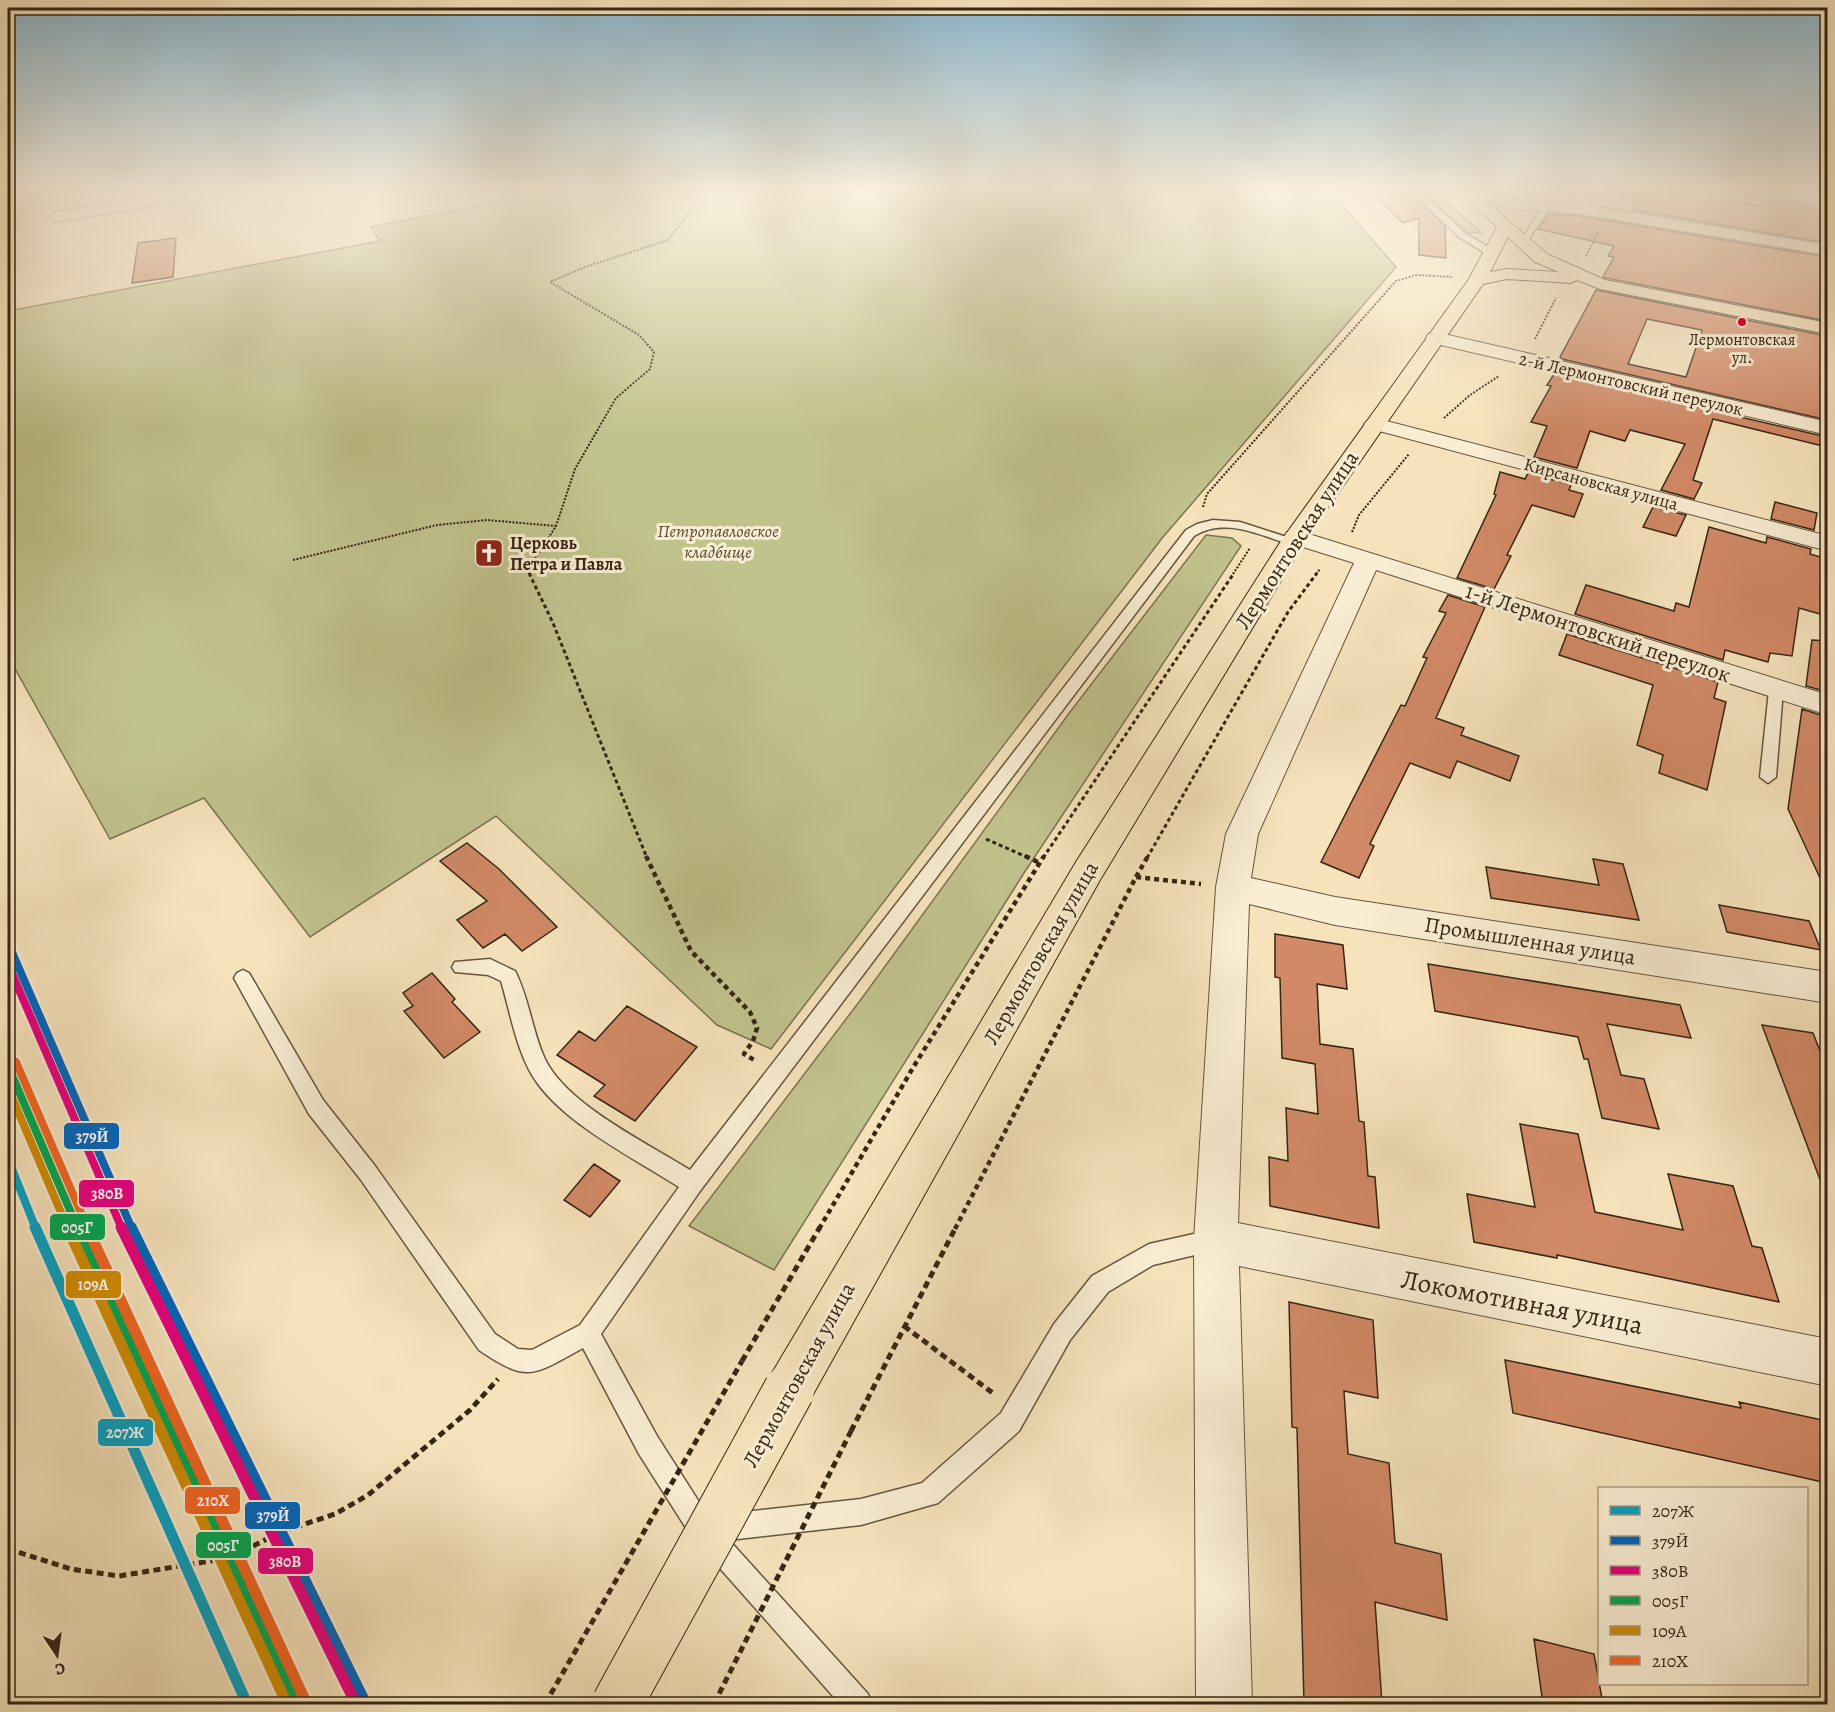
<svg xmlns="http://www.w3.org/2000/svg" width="1835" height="1712" viewBox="0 0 1835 1712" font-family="Alegreya,serif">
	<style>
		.green { fill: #c1c38d; stroke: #7c7451; stroke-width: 1.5 }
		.building { fill: #d18966; stroke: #362615; stroke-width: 1.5; fill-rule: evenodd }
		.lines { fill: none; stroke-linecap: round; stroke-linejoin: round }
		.service-casing { stroke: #66553f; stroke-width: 3 }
		.minor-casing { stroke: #66553f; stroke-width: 2 }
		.primary-casing { stroke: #362615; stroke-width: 2 }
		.path-far3 { stroke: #362615; stroke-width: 2; stroke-dasharray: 2 1.5; stroke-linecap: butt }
		.path-far2 { stroke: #362615; stroke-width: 3; stroke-dasharray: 4 3; stroke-linecap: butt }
		.path-far1 { stroke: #362615; stroke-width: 4.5; stroke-dasharray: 5 4; stroke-linecap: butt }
		.path { stroke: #362615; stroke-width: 5; stroke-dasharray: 7 4.5; stroke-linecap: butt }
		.service { fill: #f9edd3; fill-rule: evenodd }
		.minor { fill: #f9edd3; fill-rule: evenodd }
		.primary { fill: #f6e3bc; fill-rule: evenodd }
		.primary-bridge-casing { stroke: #362615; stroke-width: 52; stroke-linecap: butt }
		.path-bridge { stroke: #362615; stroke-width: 5; stroke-dasharray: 7 4.5; stroke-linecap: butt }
		.primary-bridge { stroke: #f6e3bc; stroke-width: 50 }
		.rail-1-far1-casing { stroke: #f9edd3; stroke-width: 13 }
		.rail-1-casing { stroke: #f9edd3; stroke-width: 16 }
		.rail-2-far1-casing { stroke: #f9edd3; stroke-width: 13 }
		.rail-2-casing { stroke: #f9edd3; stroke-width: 16 }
		.rail-3-far1-casing { stroke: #f9edd3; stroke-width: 13 }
		.rail-3-casing { stroke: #f9edd3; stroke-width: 16 }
		.rail-4-far1-casing { stroke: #f9edd3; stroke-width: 13 }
		.rail-4-casing { stroke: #f9edd3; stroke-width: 16 }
		.rail-5-far1-casing { stroke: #f9edd3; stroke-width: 13 }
		.rail-5-casing { stroke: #f9edd3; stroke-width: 16 }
		.rail-6-far1-casing { stroke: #f9edd3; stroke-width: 13 }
		.rail-6-casing { stroke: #f9edd3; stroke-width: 16 }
		.rail-1-far1 { stroke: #03a2c5; stroke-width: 8 }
		.rail-1 { stroke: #03a2c5; stroke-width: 11 }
		.rail-2-far1 { stroke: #0065bd; stroke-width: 8 }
		.rail-2 { stroke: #0065bd; stroke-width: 11 }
		.rail-3-far1 { stroke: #e5007d; stroke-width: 8 }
		.rail-3 { stroke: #e5007d; stroke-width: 11 }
		.rail-4-far1 { stroke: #00a651; stroke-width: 8 }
		.rail-4 { stroke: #00a651; stroke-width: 11 }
		.rail-5-far1 { stroke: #d08c04; stroke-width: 8 }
		.rail-5 { stroke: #d08c04; stroke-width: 11 }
		.rail-6-far1 { stroke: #f26522; stroke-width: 8 }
		.rail-6 { stroke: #f26522; stroke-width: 11 }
		.bus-dot { fill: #e4002b; stroke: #f9edd3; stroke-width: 2 }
		.labels { text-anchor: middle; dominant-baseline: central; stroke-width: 6; stroke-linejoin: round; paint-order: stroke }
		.far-bus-label { font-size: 16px; fill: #362615; stroke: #f9edd3 }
		.far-street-label { font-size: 18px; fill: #362615; stroke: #f9edd3 }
		.far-park-label { font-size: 18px; font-style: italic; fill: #594d33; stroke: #f9edd3 }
		.far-poi-label { font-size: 18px; font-weight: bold; fill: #362615; stroke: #f9edd3; text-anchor: start }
		.street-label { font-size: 22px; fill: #362615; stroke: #f9edd3 }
		.near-street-label { font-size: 27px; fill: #362615; stroke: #f9edd3 }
		.line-badge { stroke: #f9edd3; stroke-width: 2 }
		.badge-label { font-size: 16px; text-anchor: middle; font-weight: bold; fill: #fff }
	</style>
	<rect width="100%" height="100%" fill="#f6e3bc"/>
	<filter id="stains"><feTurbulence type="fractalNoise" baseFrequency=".00333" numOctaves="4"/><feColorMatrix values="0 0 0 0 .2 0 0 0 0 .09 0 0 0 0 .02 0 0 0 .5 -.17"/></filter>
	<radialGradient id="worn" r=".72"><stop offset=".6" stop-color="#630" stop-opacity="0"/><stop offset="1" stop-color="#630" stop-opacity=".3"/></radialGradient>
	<path class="green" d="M 560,190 L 1329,190 L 1396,267 L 1163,537 L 771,1049 L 717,1025 L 496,816 L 310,937 L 204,798 L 110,839 L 8,656 L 8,311 L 380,241 L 371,227 Z
		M 1421,190 L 1435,190 L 1481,233 L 1468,233 Z
		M 1206,535 L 1232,538 L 1241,546 L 1024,873 L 774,1270 L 689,1226 L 862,998 L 1070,712 Z"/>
	<path class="building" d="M 1369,190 L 1408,190 L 1445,226 L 1446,258 L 1419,255 L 1419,218 L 1403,223 Z
		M 1640,190 L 1663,190 L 1677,194 L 1690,190 L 1756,206 L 1762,203 L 1760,200 L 1717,190 L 1742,190 L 1827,210 L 1827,243 L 1632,210 Z
		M 1549,214 L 1580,216 L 1827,257 L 1827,321 L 1606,278 L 1603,277 L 1614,257 L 1608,256 L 1614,246 L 1538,229 Z
		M 176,238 L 173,277 L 132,283 L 138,243 Z
		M 1596,290 L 1827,336 L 1827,420 L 1562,359 L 1560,357 ZM 1647,319 L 1702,330 L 1686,377 L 1628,364 Z
		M 1554,374 L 1827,437 L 1827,447 L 1713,419 L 1693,480 L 1702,483 L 1694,499 L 1661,490 L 1685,444 L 1630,430 L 1625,441 L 1590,431 L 1577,468 L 1534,457 L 1547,426 L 1531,422 L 1551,386 L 1547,385 Z
		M 1500,472 L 1525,479 L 1528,473 L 1571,485 L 1569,490 L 1583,494 L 1574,517 L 1532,505 L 1507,555 L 1511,556 L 1494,589 L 1457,578 L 1496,495 L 1494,494 Z
		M 1775,502 L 1817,513 L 1814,530 L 1771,519 Z
		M 1653,507 L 1686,515 L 1676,536 L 1643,527 Z
		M 1709,527 L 1766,543 L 1767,537 L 1811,549 L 1810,554 L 1827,559 L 1827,616 L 1799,608 L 1792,656 L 1770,653 L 1768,662 L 1725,650 L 1723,660 L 1575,614 L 1586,585 L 1674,611 L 1676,603 L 1689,607 Z
		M 1448,595 L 1485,607 L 1436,718 L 1464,728 L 1461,735 L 1519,756 L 1510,781 L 1457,761 L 1450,778 L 1410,763 L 1370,844 L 1374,846 L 1359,878 L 1321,862 L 1401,705 L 1405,706 L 1427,658 L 1423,657 L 1446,613 L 1439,611 Z
		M 1567,634 L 1718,682 L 1714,698 L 1726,702 L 1707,790 L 1659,773 L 1663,755 L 1637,745 L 1653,685 L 1559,655 Z
		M 1812,640 L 1827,641 L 1827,692 L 1806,686 Z
		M 1802,709 L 1827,717 L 1827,893 L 1788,809 Z
		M 467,843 L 499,869 L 557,927 L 522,951 L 505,934 L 483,948 L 457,920 L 487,901 L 440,861 Z
		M 1593,859 L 1623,864 L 1639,920 L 1491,898 L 1486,867 L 1599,885 Z
		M 1719,905 L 1809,921 L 1821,950 L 1727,932 Z
		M 1275,934 L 1343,945 L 1347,989 L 1317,984 L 1320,1044 L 1353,1049 L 1359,1121 L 1364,1122 L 1368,1176 L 1375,1177 L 1379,1228 L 1270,1206 L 1269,1157 L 1288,1161 L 1286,1108 L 1318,1114 L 1315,1064 L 1282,1058 L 1280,978 L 1275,977 Z
		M 1428,964 L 1680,1005 L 1691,1038 L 1607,1024 L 1621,1075 L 1644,1079 L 1659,1129 L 1602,1118 L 1588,1059 L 1584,1059 L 1578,1037 L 1435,1011 Z
		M 432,973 L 455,999 L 452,1002 L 480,1032 L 444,1058 L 404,1011 L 413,1006 L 403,993 Z
		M 627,1006 L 697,1047 L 635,1121 L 594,1096 L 605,1085 L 557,1055 L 579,1031 L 595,1041 Z
		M 1762,1025 L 1813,1033 L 1827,1069 L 1827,1192 L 1825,1193 Z
		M 1520,1124 L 1578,1134 L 1595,1212 L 1683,1230 L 1668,1174 L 1733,1186 L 1752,1246 L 1762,1248 L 1779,1302 L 1557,1255 L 1557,1258 L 1474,1242 L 1467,1194 L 1535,1207 Z
		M 594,1164 L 620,1181 L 590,1217 L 564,1200 Z
		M 1289,1302 L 1373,1320 L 1378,1398 L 1344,1391 L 1348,1454 L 1389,1463 L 1395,1543 L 1441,1554 L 1447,1620 L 1375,1602 L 1382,1704 L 1304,1704 L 1297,1428 L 1292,1427 Z
		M 1505,1360 L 1741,1408 L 1739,1402 L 1827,1421 L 1827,1483 L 1513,1413 Z
		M 1534,1639 L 1594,1654 L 1603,1704 L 1543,1704 Z"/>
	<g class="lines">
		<g class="service-casing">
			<path id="service" d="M 1410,190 L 1418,190 L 1465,233 L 1496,252 L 1496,256 L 1490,256 L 1459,237 Z
				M 1591,190 L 1599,190 L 1583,211 L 1577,211 Z
				M 1665,190 L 1681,190 L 1677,192 Z
				M 1692,190 L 1707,190 L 1760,202 L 1756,204 Z
				M 1545,203 L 1552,205 L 1525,244 L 1519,244 Z
				M 1213,520 L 1240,522 L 1299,541 L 1293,545 C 1260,536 1226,516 1194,536 L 700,1191 L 601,1334 L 657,1436 L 708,1516 L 861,1499 L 922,1483 L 1001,1413 L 1054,1324 L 1092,1276 L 1149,1244 L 1216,1229 L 1224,1232 L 1227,1240 L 1224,1248 L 1153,1265 L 1108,1292 L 1070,1340 L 1019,1431 L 938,1503 L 861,1525 L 729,1540 L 868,1694 L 872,1704 L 840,1704 L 702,1548 L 699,1542 L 693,1539 L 639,1454 L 583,1348 C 533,1375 529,1384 479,1350 L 361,1180 L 309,1114 L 234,978 L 237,973 L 243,970 L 249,973 L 323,1100 L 375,1166 L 495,1334 L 518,1349 L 532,1350 L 580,1325 L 679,1187 C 635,1159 568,1125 538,1084 C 517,1056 511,1014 501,981 L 488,975 L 455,972 L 452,967 L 455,962 L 490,959 L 515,971 C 529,998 532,1030 544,1057 C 565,1104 647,1143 690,1170 L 1186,530 L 1197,524 Z
				M 1776,685 L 1783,690 L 1776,777 L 1768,783 L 1760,777 L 1769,690 Z"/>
		</g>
		<g class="minor-casing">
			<path id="minor" d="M 198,190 L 234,190 L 227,194 L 56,222 L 48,217 L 56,212 Z
				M 1457,190 L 1480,190 L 1513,200 L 1580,204 L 1828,245 L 1828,255 L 1580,214 L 1512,209 L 1459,193 Z
				M 1773,190 L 1800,190 L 1828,196 L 1828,205 L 1775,193 Z
				M 1435,332 L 1828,422 L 1828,435 L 1428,342 L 1426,338 L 1428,334 Z
				M 1375,418 L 1828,536 L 1828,551 L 1368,428 L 1364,424 L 1368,420 Z
				M 1296,530 L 1828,695 L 1828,715 L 1376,570 L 1258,834 L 1251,878 L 1335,897 L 1828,972 L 1828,1003 L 1335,925 L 1249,904 L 1238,1223 L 1828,1339 L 1828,1386 L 1239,1266 L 1252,1704 L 1196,1704 L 1194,1240 L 1216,887 L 1226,834 L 1354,563 L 1287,542 L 1284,537 L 1287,532 Z"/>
		</g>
		<g class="primary-casing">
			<path id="primary" d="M 1457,190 L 1473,190 L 1547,254 L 1605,280 L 1828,323 L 1828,334 L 1600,289 L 1577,280 L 1570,283 L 1507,279 L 1483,284 L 1305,541 L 1100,880 L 806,1407 L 789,1414 L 772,1407 L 765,1390 L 772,1373 L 1076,862 L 1281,541 L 1469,279 L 1497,227 ZM 1508,237 L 1535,262 L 1559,272 L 1507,269 L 1490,272 Z"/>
		</g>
		<path class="path-far3" d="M 1620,194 L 1631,190
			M 1586,256 L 1599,231
			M 1535,339 L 1556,298
			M 1444,418 L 1470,395 L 1499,376
			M 1203,507 L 1207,494 L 1396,281 L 1416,275 L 1452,277
			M 1352,532 L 1359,515 L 1409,454
			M 293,560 L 437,525 L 487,520 L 556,526
			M 530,574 L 528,570 L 556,526 L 575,469 L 616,398 L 650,369 L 654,352 L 639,335 L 550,282 L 585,267 L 668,240 L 691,210 L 702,190
			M 1233,574 L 1250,548
			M 1316,574 L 1320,569"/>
		<path class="path-far2" d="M 529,573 L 553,623 L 647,858
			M 986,839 L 1029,858
			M 1043,858 L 1234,573
			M 1147,858 L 1288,612 L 1317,573"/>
		<path class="path-far1" d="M 646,856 L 691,951 L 750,1012 L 757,1028 L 753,1041 L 744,1054 L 756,1061
			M 1025,856 L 1040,863
			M 1136,877 L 1148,856
			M 819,1229 L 914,1066 L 1044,856
			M 955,1229 L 1136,877 L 1201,884"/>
		<path class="path" d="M 904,1326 L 994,1394
			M 742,1361 L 820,1227
			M 851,1431 L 956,1227
			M 8,1549 L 71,1569 L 119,1576 L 229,1558 L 281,1532 L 335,1514 L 368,1495 L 470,1410 L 498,1379"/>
		<use href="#service" class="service"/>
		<use href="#minor" class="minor"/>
		<use href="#primary" class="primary"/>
		<g class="primary-bridge-casing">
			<path id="primary-bridge" d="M 617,1704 L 789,1390"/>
		</g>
		<path class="path-bridge" d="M 545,1704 L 742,1361
			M 714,1704 L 851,1431"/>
		<use href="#primary-bridge" class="primary-bridge"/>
		<g class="rail-1-far1-casing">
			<path id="rail-1-far1" d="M 8,1159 L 36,1229"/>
		</g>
		<g class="rail-1-casing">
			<path id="rail-1" d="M 35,1227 L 247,1704"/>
		</g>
		<g class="rail-2-far1-casing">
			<path id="rail-2-far1" d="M 8,943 L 132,1229"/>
		</g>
		<g class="rail-2-casing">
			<path id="rail-2" d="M 131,1227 L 366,1704"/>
		</g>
		<g class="rail-3-far1-casing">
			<path id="rail-3-far1" d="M 8,964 L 122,1229"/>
		</g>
		<g class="rail-3-casing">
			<path id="rail-3" d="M 121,1227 L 356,1704"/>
		</g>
		<g class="rail-4-far1-casing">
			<path id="rail-4-far1" d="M 8,1066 L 78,1229"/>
		</g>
		<g class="rail-4-casing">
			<path id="rail-4" d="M 77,1227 L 297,1704"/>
		</g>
		<g class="rail-5-far1-casing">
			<path id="rail-5-far1" d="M 8,1088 L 68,1229"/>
		</g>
		<g class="rail-5-casing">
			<path id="rail-5" d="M 67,1227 L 287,1704"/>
		</g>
		<g class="rail-6-far1-casing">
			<path id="rail-6-far1" d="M 16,1062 L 88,1229"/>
		</g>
		<g class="rail-6-casing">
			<path id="rail-6" d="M 87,1227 L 305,1700"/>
		</g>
		<use href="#rail-1-far1" class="rail-1-far1"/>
		<use href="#rail-1" class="rail-1"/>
		<use href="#rail-2-far1" class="rail-2-far1"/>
		<use href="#rail-2" class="rail-2"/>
		<use href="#rail-3-far1" class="rail-3-far1"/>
		<use href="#rail-3" class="rail-3"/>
		<use href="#rail-4-far1" class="rail-4-far1"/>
		<use href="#rail-4" class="rail-4"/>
		<use href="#rail-5-far1" class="rail-5-far1"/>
		<use href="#rail-5" class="rail-5"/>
		<use href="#rail-6-far1" class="rail-6-far1"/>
		<use href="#rail-6" class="rail-6"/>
	</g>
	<linearGradient id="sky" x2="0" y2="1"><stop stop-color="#8ab8d0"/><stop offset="0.44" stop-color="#fbf2e1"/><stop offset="1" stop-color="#fbf2e1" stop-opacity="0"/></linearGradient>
	<rect width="1835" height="430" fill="url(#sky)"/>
	<defs>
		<g id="church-square" transform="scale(1.5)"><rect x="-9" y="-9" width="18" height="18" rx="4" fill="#8f2418" stroke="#f9edd3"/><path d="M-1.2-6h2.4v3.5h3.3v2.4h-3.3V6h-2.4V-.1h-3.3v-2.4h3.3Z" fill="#fff"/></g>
	</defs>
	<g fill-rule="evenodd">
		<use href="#church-square" x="489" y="553"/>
	</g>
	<circle class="bus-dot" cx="1742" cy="322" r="5"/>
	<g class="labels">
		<g class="far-bus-label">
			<text x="1742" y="340">Лермонтовская<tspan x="1742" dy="18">ул.</tspan></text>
		</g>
		<g class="far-street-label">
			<text transform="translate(1631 384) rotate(13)">2-й Лермонтовский переулок</text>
			<text transform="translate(1601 484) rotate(15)">Кирсановская улица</text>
		</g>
		<g class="far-park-label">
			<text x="718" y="531">Петропавловское<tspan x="718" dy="21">кладбище</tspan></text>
		</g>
		<g class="far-poi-label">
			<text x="510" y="543">Церковь<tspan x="510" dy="21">Петра и Павла</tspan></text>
		</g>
		<g class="street-label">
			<text transform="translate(1297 540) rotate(-57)">Лермонтовская улица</text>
			<text transform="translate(1598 633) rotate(18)">1-й Лермонтовский переулок</text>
			<text transform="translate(1530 941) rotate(9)">Промышленная улица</text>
			<text transform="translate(1041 953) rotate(-60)">Лермонтовская улица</text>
			<text transform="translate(799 1375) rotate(-61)">Лермонтовская улица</text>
		</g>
		<g class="near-street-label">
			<text transform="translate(1522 1302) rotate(11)">Локомотивная улица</text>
		</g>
	</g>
	<g class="line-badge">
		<rect x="63" y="1122" width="57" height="28" rx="6" fill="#0065bd"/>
		<rect x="78" y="1179" width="57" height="29" rx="6" fill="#e5007d"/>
		<rect x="49" y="1213" width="57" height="28" rx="6" fill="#00a651"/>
		<rect x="65" y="1270" width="57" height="29" rx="6" fill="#d08c04"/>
		<rect x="97" y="1418" width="57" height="29" rx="6" fill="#03a2c5"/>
		<rect x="184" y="1486" width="57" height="29" rx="6" fill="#f26522"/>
		<rect x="244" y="1501" width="57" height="29" rx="6" fill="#0065bd"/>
		<rect x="195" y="1531" width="57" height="28" rx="6" fill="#00a651"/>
		<rect x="257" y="1547" width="57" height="28" rx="6" fill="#e5007d"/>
	</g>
	<g class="badge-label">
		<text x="92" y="1142">379Й</text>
		<text x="107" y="1199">380В</text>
		<text x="77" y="1233">005Г</text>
		<text x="93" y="1290">109А</text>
		<text x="125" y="1438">207Ж</text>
		<text x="213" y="1506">210Х</text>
		<text x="273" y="1521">379Й</text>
		<text x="223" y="1551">005Г</text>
		<text x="285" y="1567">380В</text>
	</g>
	<rect width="1835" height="1712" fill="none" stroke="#f6e3bc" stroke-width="30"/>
	<rect x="9" y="9" width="1817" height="1694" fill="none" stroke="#362615" stroke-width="3"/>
	<rect x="15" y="15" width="1805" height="1682" fill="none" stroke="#362615" stroke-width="1.5"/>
	<rect x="1598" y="1487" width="210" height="198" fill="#f9edd3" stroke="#ab9d87" stroke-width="1.5"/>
	<rect x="1610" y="1506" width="30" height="9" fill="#03a2c5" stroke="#ab9d87" stroke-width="1.5"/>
	<text x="1652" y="1517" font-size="18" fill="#362615">207Ж</text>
	<rect x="1610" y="1536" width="30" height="9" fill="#0065bd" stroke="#ab9d87" stroke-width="1.5"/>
	<text x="1652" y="1547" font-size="18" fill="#362615">379Й</text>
	<rect x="1610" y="1566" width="30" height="9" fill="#e5007d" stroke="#ab9d87" stroke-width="1.5"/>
	<text x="1652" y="1577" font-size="18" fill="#362615">380В</text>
	<rect x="1610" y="1596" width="30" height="9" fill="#00a651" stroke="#ab9d87" stroke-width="1.5"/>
	<text x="1652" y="1607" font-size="18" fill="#362615">005Г</text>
	<rect x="1610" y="1626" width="30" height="9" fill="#d08c04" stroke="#ab9d87" stroke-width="1.5"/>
	<text x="1652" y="1637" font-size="18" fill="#362615">109А</text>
	<rect x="1610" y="1656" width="30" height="9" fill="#f26522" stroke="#ab9d87" stroke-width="1.5"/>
	<text x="1652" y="1667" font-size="18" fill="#362615">210Х</text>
	<g transform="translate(57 1655) rotate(167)" stroke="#f9edd3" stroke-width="4.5" paint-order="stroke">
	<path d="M0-4.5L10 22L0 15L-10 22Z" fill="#362615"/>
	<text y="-9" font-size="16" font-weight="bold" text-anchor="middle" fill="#362615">С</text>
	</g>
	<rect width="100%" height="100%" filter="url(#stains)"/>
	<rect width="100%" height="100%" fill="url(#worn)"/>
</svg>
